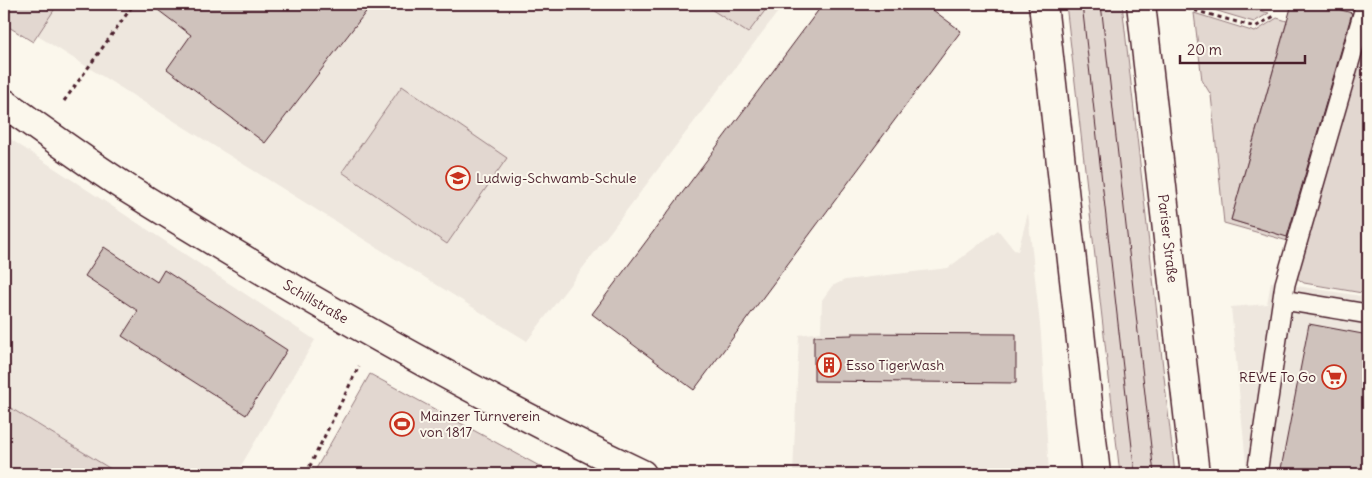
<svg xmlns="http://www.w3.org/2000/svg" width="1372" height="478" viewBox="0 0 1372 478" font-family="Delius,sans-serif">
	<style>
		.built { fill: #eee7de }
		.green { fill: #e2d7d0; stroke: #967b7e }
		.building { fill: #cfc2bc; stroke: #4a1f2b }
		.lines { fill: none; stroke-linecap: round; stroke-linejoin: round }
		.lane-casing { stroke: #4a1f2b; stroke-width: 22 }
		.street-casing { stroke: #4a1f2b; stroke-width: 31 }
		.primary-casing { stroke: #4a1f2b; stroke-width: 31 }
		.path { stroke: #4a1f2b; stroke-width: 3; stroke-dasharray: 4 4; stroke-linecap: butt }
		.lane { stroke: #fbf7ec; stroke-width: 19 }
		.street { stroke: #fbf7ec; stroke-width: 28 }
		.primary { stroke: #fbf7ec; stroke-width: 28 }
		.tram { stroke: #4a1f2b; stroke-width: 1 }
		.labels { text-anchor: middle; dominant-baseline: central; stroke-width: 4; stroke-linejoin: round; paint-order: stroke }
		.poi-label { font-size: 14px; fill: #4a1f2b; stroke: #fbf7ec; text-anchor: start }
		.street-label { font-size: 14px; fill: #4a1f2b; stroke: #fbf7ec }
	</style>
	<rect width="100%" height="100%" fill="#fbf7ec"/>
	<filter id="ink" filterUnits="userSpaceOnUse"><feTurbulence type="fractalNoise" baseFrequency=".02" numOctaves="2"/><feDisplacementMap in="SourceGraphic" scale="10" xChannelSelector="R" yChannelSelector="G"/><feConvolveMatrix kernelMatrix="1 2 1 2 8 2 1 2 1" color-interpolation-filters="sRGB"/></filter>
	<g filter="url(#ink)">
		<path class="built" d="M 4,4 L 784,4 L 527,341 L 4,15 Z
			M 4,135 L 315,340 L 236,474 L 119,474 L 4,404 Z
			M 1028,213 L 1041,334 L 1049,474 L 793,474 L 799,335 L 821,332 L 822,300 L 832,286 L 845,280 L 948,268 L 998,230 L 1014,250 L 1018,251 Z
			M 1271,282 L 1368,297 L 1368,474 L 1247,474 L 1231,307 L 1267,304 Z"/>
		<path class="green" d="M 4,4 L 58,4 L 33,42 L 4,24 Z
			M 703,4 L 770,4 L 748,33 Z
			M 1066,4 L 1122,4 L 1175,474 L 1120,474 Z
			M 1194,4 L 1235,4 L 1269,13 L 1254,22 Z
			M 1368,8 L 1368,294 L 1304,283 L 1297,278 L 1295,269 Z
			M 1194,13 L 1255,32 L 1277,18 L 1287,21 L 1231,220 L 1289,237 L 1288,241 L 1224,223 L 1211,95 L 1202,80 Z
			M 402,86 L 507,158 L 447,244 L 342,172 Z
			M 370,374 L 554,474 L 313,474 Z
			M 4,404 L 119,474 L 4,474 Z"/>
		<path class="building" d="M 150,4 L 372,4 L 265,143 L 167,69 L 191,35 Z
			M 823,4 L 925,4 L 961,31 L 694,390 L 592,314 Z
			M 1292,4 L 1320,4 L 1352,13 L 1287,237 L 1231,220 Z
			M 104,247 L 157,282 L 164,270 L 287,350 L 246,415 L 122,336 L 138,311 L 85,276 Z
			M 1309,324 L 1368,335 L 1368,474 L 1280,474 Z
			M 852,333 L 1016,334 L 1016,383 L 814,381 L 814,336 L 852,335 Z"/>
		<g class="lines">
			<g class="lane-casing">
				<path id="lane" d="M 1283,300 L 1368,314
					M 1257,474 L 1285,284 L 1366,4"/>
			</g>
			<g class="street-casing">
				<g id="street">
					<path id="s1" d="M 4,103 C 45,132 86,162 128,189 C 294,292 465,390 642,474"/>
				</g>
			</g>
			<g class="primary-casing">
				<g id="primary">
					<path d="M 1043,4 L 1096,474"/>
					<path id="s2" d="M 1141,4 L 1195,474"/>
				</g>
			</g>
			<path class="path" d="M 1179,6 L 1255,27 L 1276,15
				M 64,101 L 134,4
				M 306,474 L 359,366"/>
			<use href="#lane" class="lane"/>
			<use href="#street" class="street"/>
			<use href="#primary" class="primary"/>
			<path class="tram" d="M 1082,4 L 1135,474
				M 1101,4 L 1154,474"/>
		</g>
	</g>
	<defs>
		<g id="school-ring" transform="scale(1.25)"><circle r="9.5" fill="#fbf7ec" stroke="#c8321e" stroke-width="1.5"/><path d="M0-5L7-2L0 1L-7-2ZM-4 1L0 2.5L4 1V4Q0 6-4 4Z" fill="#c8321e"/></g>
		<g id="building-ring" transform="scale(1.25)"><circle r="9.5" fill="#fbf7ec" stroke="#c8321e" stroke-width="1.5"/><path d="M-4-6H4V6H1V3H-1V6H-4ZM-2.5-4.3h1.7v1.8h-1.7ZM.8-4.3h1.7v1.8H.8ZM-2.5-1h1.7V.8h-1.7ZM.8-1h1.7V.8H.8Z" fill="#c8321e"/></g>
		<g id="supermarket-ring" transform="scale(1.25)"><circle r="9.5" fill="#fbf7ec" stroke="#c8321e" stroke-width="1.5"/><path d="M-6-5.5h2.5l.6 2H6L4.5 2H-2.5L-4.4-4H-6ZM-1.5 3.2a1.3 1.3 0 1 0 .1 0ZM3 3.2a1.3 1.3 0 1 0 .1 0Z" fill="#c8321e"/></g>
		<g id="stadium-ring" transform="scale(1.25)"><circle r="9.5" fill="#fbf7ec" stroke="#c8321e" stroke-width="1.5"/><path d="M0-5a6.5 5 0 1 0 0 10a6.5 5 0 1 0 0-10ZM-3.5-1.8h7v3.6h-7Z" fill="#c8321e"/></g>
	</defs>
	<g fill-rule="evenodd">
		<use href="#school-ring" x="458" y="178"/>
		<use href="#building-ring" x="829" y="365"/>
		<use href="#supermarket-ring" x="1334" y="377"/>
		<use href="#stadium-ring" x="402" y="424"/>
	</g>
	<g class="labels">
		<g class="poi-label">
			<text x="476" y="178">Ludwig-Schwamb-Schule</text>
			<text x="846" y="365">Esso TigerWash</text>
			<text x="1316" y="377" text-anchor="end">REWE To Go</text>
			<text x="420" y="416">Mainzer Turnverein<tspan x="420" dy="16">von 1817</tspan></text>
		</g>
		<g class="street-label">
			<text stroke="none"><textPath href="#s2" startOffset="236">Pariser Straße</textPath></text>
			<text stroke="none"><textPath href="#s1" startOffset="370">Schillstraße</textPath></text>
		</g>
	</g>
	<rect width="1372" height="478" fill="none" stroke="#fbf7ec" stroke-width="20"/>
	<rect x="10" y="10" width="1352" height="458" fill="none" stroke="#4a1f2b" stroke-width="2" filter="url(#ink)"/>
	<path d="M1180 55v8h125v-8" fill="none" stroke="#4a1f2b" stroke-width="2.5"/>
	<text x="1187" y="55" font-size="15" fill="#4a1f2b" stroke="#fbf7ec" stroke-width="4" paint-order="stroke">20 m</text>
</svg>
